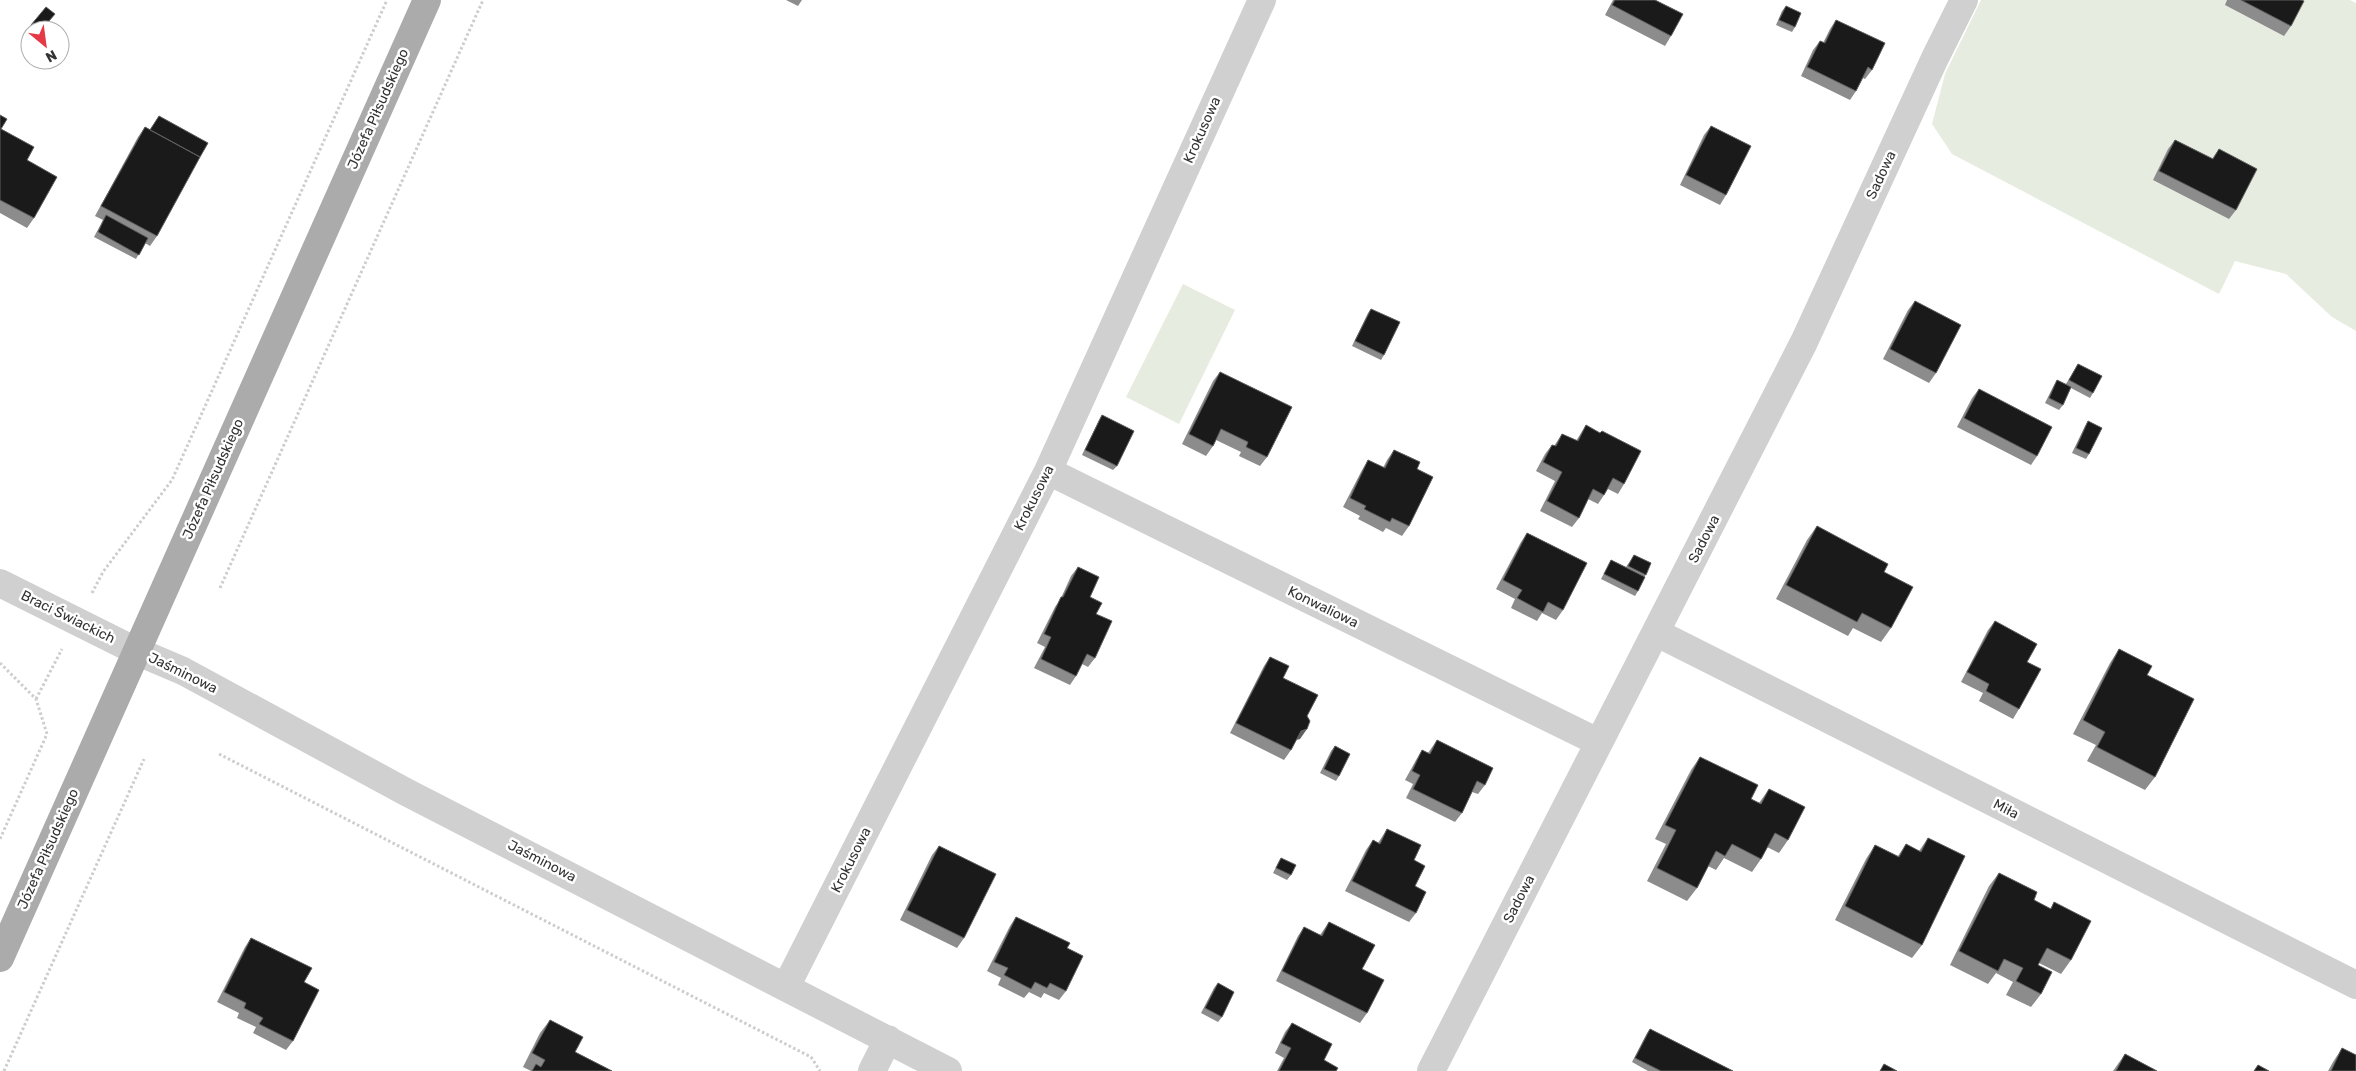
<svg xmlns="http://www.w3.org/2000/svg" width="2356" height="1071" viewBox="0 0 2356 1071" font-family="Rubik,sans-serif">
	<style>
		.green { fill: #e6ecdf }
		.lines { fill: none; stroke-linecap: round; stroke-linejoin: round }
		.path { stroke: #cdcdcd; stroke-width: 3; stroke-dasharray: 2.5 2.5; stroke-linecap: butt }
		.minor { stroke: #d0d0d0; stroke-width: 28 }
		.major { stroke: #ababab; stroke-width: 28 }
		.wall { fill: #8c8c8c }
		.shaded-wall { fill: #5f5f5f }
		.building { fill: #1a1a1a; stroke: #5f5f5f }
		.labels { text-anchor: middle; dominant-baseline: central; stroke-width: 5; stroke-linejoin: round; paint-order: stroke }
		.street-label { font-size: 14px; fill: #333; stroke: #fff }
	</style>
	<rect width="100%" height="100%" fill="#fff"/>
	<path class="green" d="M 1981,0 L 2350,0 L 2356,3 L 2356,331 L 2332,317 L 2286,274 L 2235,261 L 2219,294 L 1952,154 L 1932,124 L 1945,74 Z
		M 1183,284 L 1235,310 L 1179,424 L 1126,397 Z"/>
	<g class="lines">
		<path class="path" d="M 220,588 L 483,0
			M 92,593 L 103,572 L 172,480 L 387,0
			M 0,663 L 36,699 L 47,734 L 0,839
			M 36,699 L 62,649
			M 219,754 L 811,1057 L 820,1071
			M 4,1071 L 144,759"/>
		<path class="minor" d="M 1048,471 L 1598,742
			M 0,583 L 136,651 L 183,671 L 406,792 L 948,1071
			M 1657,633 L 2356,985
			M 786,987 L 1048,471 L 1262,0
			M 872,1071 L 888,1039
			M 1431,1071 L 1804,342 L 1935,58 L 1964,0"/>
		<path class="major" d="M 0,958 L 427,0"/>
	</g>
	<path class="wall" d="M 786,0 L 802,0 L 798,6 Z
		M 1613,0 L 1655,0 L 1671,36 L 1665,46 L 1605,15 Z
		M 2227,0 L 2301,0 L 2291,26 L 2284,36 L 2225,5 Z
		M 1786,6 L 1795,27 L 1792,32 L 1776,25 L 1782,11 Z
		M 55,14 L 42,30 L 30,30 L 30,32 L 27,30 L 31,25 Z
		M 1836,20 L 1872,70 L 1865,79 L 1863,78 L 1856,91 L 1850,100 L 1801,76 L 1813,50 L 1820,41 L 1823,43 L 1830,29 Z
		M 0,115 L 1,129 L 27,160 L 34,218 L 27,228 L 0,213 Z
		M 159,116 L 157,236 L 150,246 L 145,243 L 136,259 L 94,237 L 103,220 L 95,216 L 138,137 L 145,127 L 150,130 Z
		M 1711,126 L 1726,195 L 1720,205 L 1680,185 L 1704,135 Z
		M 2175,140 L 2212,159 L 2219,149 L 2236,210 L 2229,219 L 2153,180 L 2168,149 Z
		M 1915,301 L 1936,373 L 1929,383 L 1883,359 L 1908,310 Z
		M 1371,309 L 1384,355 L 1381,360 L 1352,346 L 1368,313 Z
		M 2078,364 L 2093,393 L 2090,398 L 2071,388 L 2063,405 L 2059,410 L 2045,403 L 2054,385 L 2057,380 L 2066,384 Z
		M 1220,372 L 1267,457 L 1260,466 L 1239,456 L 1241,452 L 1216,440 L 1213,446 L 1206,456 L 1182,444 L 1213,381 Z
		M 1979,389 L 2037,456 L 2031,465 L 1957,427 L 1972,398 Z
		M 1102,415 L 1117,466 L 1113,470 L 1082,455 L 1099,420 Z
		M 2088,421 L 2089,454 L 2086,459 L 2072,453 L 2085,426 Z
		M 1586,425 L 1624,484 L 1618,494 L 1608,489 L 1598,504 L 1588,499 L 1579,518 L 1572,527 L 1540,511 L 1555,481 L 1536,471 L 1545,454 L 1552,445 L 1554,446 L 1562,434 L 1576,441 Z
		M 1394,450 L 1417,469 L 1409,526 L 1402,536 L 1386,528 L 1383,532 L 1358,519 L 1360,516 L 1343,507 L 1362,470 L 1368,460 L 1383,468 L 1387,460 Z
		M 1817,526 L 1891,628 L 1881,642 L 1853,628 L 1848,636 L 1776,599 L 1807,540 Z
		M 1527,533 L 1563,610 L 1556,620 L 1542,613 L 1537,621 L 1511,608 L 1515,599 L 1496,589 L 1521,542 Z
		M 1634,555 L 1651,563 L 1638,591 L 1635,596 L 1601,579 L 1611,560 L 1626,567 Z
		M 1078,567 L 1096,614 L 1095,658 L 1088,667 L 1082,664 L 1076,676 L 1070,685 L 1034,668 L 1045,647 L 1037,643 L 1055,607 L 1061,598 L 1071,576 Z
		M 1995,621 L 2027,662 L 2019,709 L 2013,719 L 1979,701 L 1983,693 L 1961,682 L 1988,630 Z
		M 2119,649 L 2147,675 L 2155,777 L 2145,790 L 2087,761 L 2096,745 L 2073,734 L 2110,663 Z
		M 1270,657 L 1307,716 L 1300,739 L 1296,740 L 1291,750 L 1284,760 L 1230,733 L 1264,666 Z
		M 1437,740 L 1485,785 L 1478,794 L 1472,792 L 1462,813 L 1455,822 L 1406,798 L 1413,784 L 1405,780 L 1416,760 L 1422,750 L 1428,753 Z
		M 1335,746 L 1339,776 L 1336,781 L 1320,773 L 1331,751 Z
		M 1700,757 L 1751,799 L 1759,803 L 1769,789 L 1788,840 L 1779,853 L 1767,847 L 1761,859 L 1752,872 L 1724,858 L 1716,870 L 1708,866 L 1697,888 L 1687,901 L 1647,881 L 1666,844 L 1655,839 L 1691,770 Z
		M 1387,829 L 1414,860 L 1416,913 L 1409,922 L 1345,891 L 1366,850 L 1373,840 L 1378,843 Z
		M 1928,838 L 1922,945 L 1912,958 L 1835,920 L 1866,859 L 1875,845 L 1898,856 L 1906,844 L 1919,851 Z
		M 939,846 L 964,938 L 957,948 L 900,920 L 932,855 Z
		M 1281,858 L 1291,875 L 1287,880 L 1273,873 L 1278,863 Z
		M 1999,873 L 2034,900 L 2050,909 L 2054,902 L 2071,960 L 2061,974 L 2039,963 L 2038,965 L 2041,994 L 2031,1007 L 2006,995 L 2013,982 L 1996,973 L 1988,984 L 1950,965 L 1989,886 Z
		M 1016,917 L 1067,948 L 1066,991 L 1059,1000 L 1044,993 L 1041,998 L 1029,992 L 1024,998 L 998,985 L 1001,978 L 987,971 L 1010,926 Z
		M 1329,922 L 1362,969 L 1367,1013 L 1360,1023 L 1276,981 L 1298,936 L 1304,927 L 1320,935 Z
		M 251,938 L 304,982 L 293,1041 L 286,1050 L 253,1033 L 256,1027 L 237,1018 L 239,1013 L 217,1002 L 245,947 Z
		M 1218,983 L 1222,1017 L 1218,1022 L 1201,1013 L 1214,988 Z
		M 550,1020 L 575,1052 L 612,1071 L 531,1071 L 523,1067 L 540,1033 Z
		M 1292,1023 L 1324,1060 L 1336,1071 L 1277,1071 L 1284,1058 L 1275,1053 L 1285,1032 Z
		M 1650,1029 L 1733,1071 L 1648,1071 L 1632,1062 L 1647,1033 Z
		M 2342,1048 L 2356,1071 L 2328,1071 L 2333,1062 Z
		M 2125,1054 L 2157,1071 L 2113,1071 Z"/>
	<path class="shaded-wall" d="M 1307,729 L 1300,739 L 1294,740 L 1301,731 Z"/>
	<path class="building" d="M 1615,0 L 1655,0 L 1683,14 L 1671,36 L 1612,5 Z
		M 2241,0 L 2301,0 L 2304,1 L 2291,26 Z
		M 1786,6 L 1801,13 L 1795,27 L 1779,20 Z
		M 46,7 L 55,14 L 41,30 L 37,30 L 31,25 Z
		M 1836,20 L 1885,43 L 1872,70 L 1868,67 L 1856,91 L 1807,67 L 1820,41 L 1825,43 Z
		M 0,115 L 7,119 L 1,129 L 34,147 L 27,160 L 57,177 L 34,218 L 0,200 Z
		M 159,116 L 208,143 L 200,157 L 150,130 Z
		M 1711,126 L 1751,146 L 1726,195 L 1686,175 Z
		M 145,127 L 200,157 L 157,236 L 101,206 Z
		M 2175,140 L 2213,159 L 2219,149 L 2257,169 L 2236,210 L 2159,171 Z
		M 106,215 L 148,238 L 139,255 L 98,232 Z
		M 1915,301 L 1961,325 L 1936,373 L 1890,349 Z
		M 1371,309 L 1400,322 L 1384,355 L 1355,341 Z
		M 2078,364 L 2102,376 L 2093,393 L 2069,380 Z
		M 1220,372 L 1292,407 L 1267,457 L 1246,447 L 1248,442 L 1221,429 L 1213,446 L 1189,434 Z
		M 2057,380 L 2071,387 L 2063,405 L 2049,398 Z
		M 1979,389 L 2052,427 L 2037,456 L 1964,418 Z
		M 1102,415 L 1134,431 L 1117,466 L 1085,450 Z
		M 2088,421 L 2102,428 L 2089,454 L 2076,448 Z
		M 1586,425 L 1600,433 L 1602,431 L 1641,451 L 1624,484 L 1613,478 L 1604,495 L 1593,489 L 1579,518 L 1547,501 L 1562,472 L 1543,462 L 1552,445 L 1556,446 L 1562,434 L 1578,441 Z
		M 1394,450 L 1420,462 L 1417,469 L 1433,477 L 1409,526 L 1392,518 L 1390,522 L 1364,509 L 1366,506 L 1350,498 L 1368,460 L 1385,468 Z
		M 1817,526 L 1888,564 L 1884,572 L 1913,587 L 1891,628 L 1862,613 L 1857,622 L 1786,585 Z
		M 1527,533 L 1587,563 L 1563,610 L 1548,602 L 1543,612 L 1517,598 L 1522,590 L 1503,580 Z
		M 1634,555 L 1651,563 L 1646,575 L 1628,566 Z
		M 1611,560 L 1645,577 L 1638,591 L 1604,574 Z
		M 1078,567 L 1099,577 L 1090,597 L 1102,603 L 1096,614 L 1112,621 L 1095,658 L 1087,654 L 1076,676 L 1041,659 L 1051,637 L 1044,634 L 1061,597 L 1063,597 Z
		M 1995,621 L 2037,644 L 2027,662 L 2041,669 L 2019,709 L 1986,691 L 1989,684 L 1967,672 Z
		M 2119,649 L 2152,666 L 2147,675 L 2194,699 L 2155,777 L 2097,747 L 2105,732 L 2083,720 Z
		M 1270,657 L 1289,666 L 1283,678 L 1318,695 L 1307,716 L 1310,721 L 1307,729 L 1301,731 L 1291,750 L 1236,723 Z
		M 1437,740 L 1493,768 L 1485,785 L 1477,781 L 1462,813 L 1413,789 L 1420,775 L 1412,771 L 1422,750 L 1430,754 Z
		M 1335,746 L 1350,754 L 1339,776 L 1324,769 Z
		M 1700,757 L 1758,785 L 1751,799 L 1761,804 L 1769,789 L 1805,807 L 1788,840 L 1775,833 L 1761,859 L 1732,844 L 1725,856 L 1716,851 L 1697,888 L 1657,868 L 1676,830 L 1665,825 Z
		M 1387,829 L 1421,845 L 1414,860 L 1425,866 L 1415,886 L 1426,892 L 1416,913 L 1352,881 L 1373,840 L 1380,844 Z
		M 1928,838 L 1965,856 L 1922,945 L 1845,906 L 1875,845 L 1899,857 L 1906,844 L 1921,852 Z
		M 939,846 L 996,874 L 964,938 L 907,910 Z
		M 1281,858 L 1296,865 L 1291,875 L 1276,868 Z
		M 1999,873 L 2037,892 L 2034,900 L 2051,909 L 2054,902 L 2091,921 L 2071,960 L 2047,948 L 2038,965 L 2052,972 L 2041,994 L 2016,981 L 2023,968 L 2004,959 L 1998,971 L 1959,951 Z
		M 1016,917 L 1070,943 L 1067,948 L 1083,956 L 1066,991 L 1050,983 L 1047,988 L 1035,982 L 1031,989 L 1004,975 L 1008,968 L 994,962 Z
		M 1329,922 L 1375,945 L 1362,969 L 1384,980 L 1367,1013 L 1282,971 L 1304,927 L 1322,936 Z
		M 251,938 L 312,968 L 304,982 L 319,990 L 293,1041 L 259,1024 L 263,1018 L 244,1008 L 246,1003 L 224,992 Z
		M 1218,983 L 1234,992 L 1222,1017 L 1205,1008 Z
		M 550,1020 L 583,1037 L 575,1052 L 612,1071 L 532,1071 L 536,1064 L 541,1067 L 545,1060 L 532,1053 Z
		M 1292,1023 L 1332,1044 L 1324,1060 L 1338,1068 L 1336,1071 L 1279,1071 L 1291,1048 L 1281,1043 Z
		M 1650,1029 L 1733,1071 L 1661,1071 L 1635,1058 Z
		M 2342,1048 L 2356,1055 L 2356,1071 L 2331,1071 Z
		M 2125,1054 L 2157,1071 L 2116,1071 Z
		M 1884,1064 L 1897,1071 L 1880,1071 Z
		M 2258,1065 L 2269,1071 L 2254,1071 Z"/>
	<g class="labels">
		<g class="street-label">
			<text transform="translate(378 109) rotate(-66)">Józefa Piłsudskiego</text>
			<text transform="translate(1202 130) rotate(-66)">Krokusowa</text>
			<text transform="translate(1881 175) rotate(-65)">Sadowa</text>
			<text transform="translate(213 479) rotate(-66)">Józefa Piłsudskiego</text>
			<text transform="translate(1034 498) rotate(-63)">Krokusowa</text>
			<text transform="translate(1704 539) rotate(-63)">Sadowa</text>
			<text transform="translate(1323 607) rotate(26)">Konwaliowa</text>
			<text transform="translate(68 617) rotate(26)">Braci Świackich</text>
			<text transform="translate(183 673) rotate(26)">Jaśminowa</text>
			<text transform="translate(2006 809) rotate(27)">Miła</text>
			<text transform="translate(48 849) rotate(-66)">Józefa Piłsudskiego</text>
			<text transform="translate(851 860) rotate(-63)">Krokusowa</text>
			<text transform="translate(542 861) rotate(27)">Jaśminowa</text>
			<text transform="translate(1519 899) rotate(-63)">Sadowa</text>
		</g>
	</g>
	<g transform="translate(45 45) rotate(151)"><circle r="24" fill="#ffffff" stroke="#adadad"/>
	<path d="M0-4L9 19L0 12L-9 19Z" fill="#e63946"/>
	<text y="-8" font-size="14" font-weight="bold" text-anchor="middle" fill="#333333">N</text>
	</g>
</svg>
